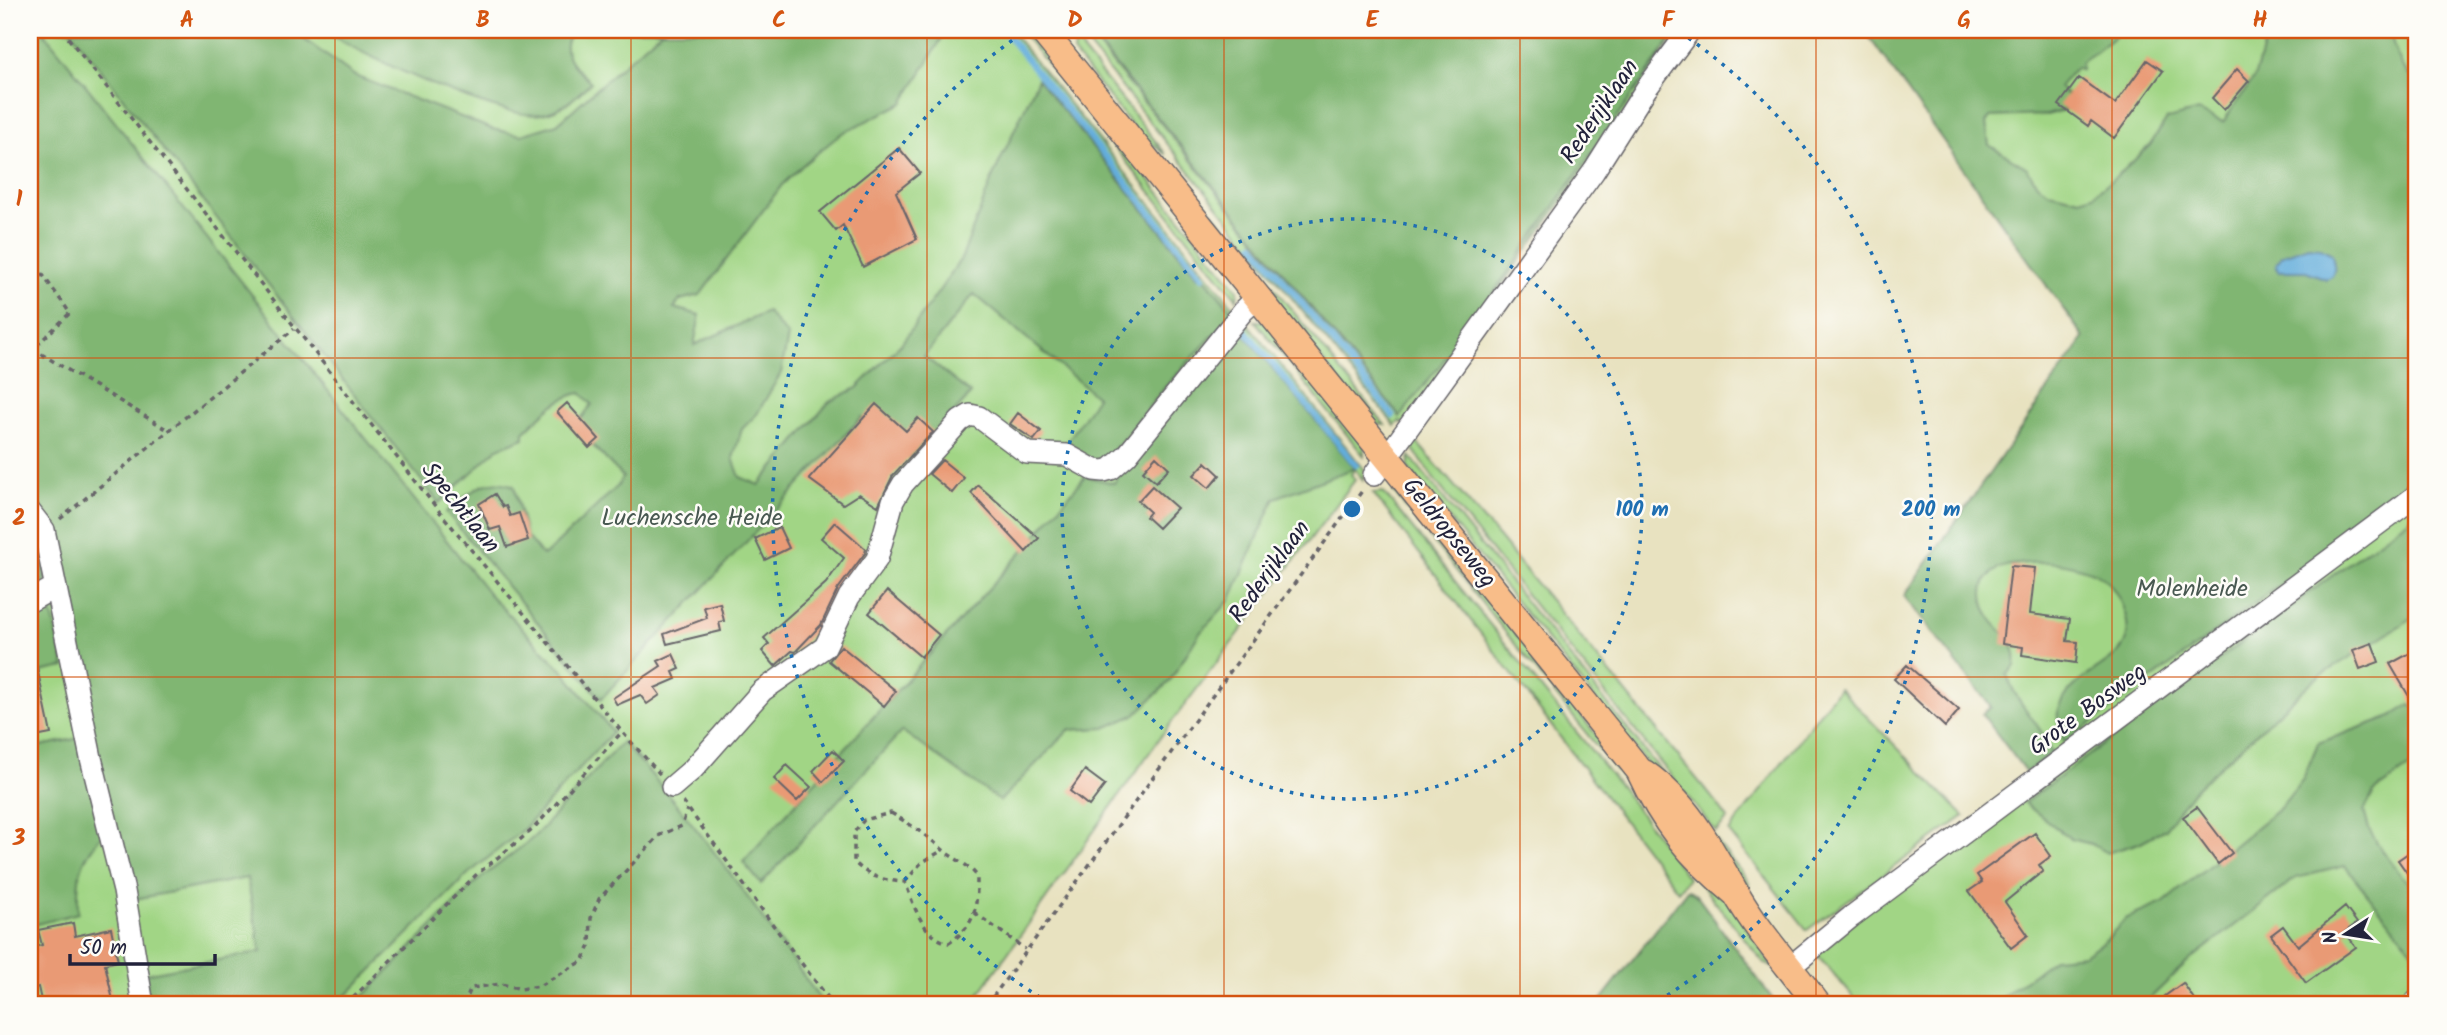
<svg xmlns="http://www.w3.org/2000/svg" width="2447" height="1035" viewBox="0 0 2447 1035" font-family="Kalam,sans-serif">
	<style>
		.green { fill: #a1d585; stroke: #627c60; stroke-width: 2 }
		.forest { fill: #80b672; stroke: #516c56; stroke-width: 2 }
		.water { fill: #63addb; stroke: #42688b; stroke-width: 2 }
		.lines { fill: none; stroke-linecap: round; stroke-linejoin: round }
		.stream { stroke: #63addb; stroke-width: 6 }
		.building { fill: #e99a75 }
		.minor-casing { stroke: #67656a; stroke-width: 24 }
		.major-casing { stroke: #67656a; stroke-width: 29 }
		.path { stroke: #67656a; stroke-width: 3.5; stroke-dasharray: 5 5; stroke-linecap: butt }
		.minor { stroke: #fff; stroke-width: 21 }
		.major { stroke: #f8bd89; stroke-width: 26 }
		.grid { fill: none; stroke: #d45411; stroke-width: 2; stroke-opacity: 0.55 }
		.ring { fill: none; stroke: #1f6fb2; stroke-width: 3.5; stroke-dasharray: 3.5 7 }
		.labels { text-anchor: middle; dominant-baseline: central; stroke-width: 5; stroke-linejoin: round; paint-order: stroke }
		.street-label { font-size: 24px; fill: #22223b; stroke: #fdfcf7 }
		.park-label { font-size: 24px; fill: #485851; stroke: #fdfcf7 }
		.centre { fill: #1f6fb2; stroke: #fdfcf7; stroke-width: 3.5 }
		.ring-label { font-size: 21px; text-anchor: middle; font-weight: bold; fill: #1f6fb2; stroke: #fdfcf7; stroke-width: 5; stroke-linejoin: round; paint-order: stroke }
		.neatline { fill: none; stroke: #d45411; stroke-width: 2.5 }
		.grid-label { font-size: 23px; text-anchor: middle; font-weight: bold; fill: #d45411 }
	</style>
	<rect width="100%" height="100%" fill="#fdfcf7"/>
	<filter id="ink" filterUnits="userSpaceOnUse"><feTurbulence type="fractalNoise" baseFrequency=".0143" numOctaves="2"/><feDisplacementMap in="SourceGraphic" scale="14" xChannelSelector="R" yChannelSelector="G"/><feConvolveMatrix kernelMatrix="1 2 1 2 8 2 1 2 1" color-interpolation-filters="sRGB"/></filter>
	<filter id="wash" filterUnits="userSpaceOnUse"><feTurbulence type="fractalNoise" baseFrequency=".00686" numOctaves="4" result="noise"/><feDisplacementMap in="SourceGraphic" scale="28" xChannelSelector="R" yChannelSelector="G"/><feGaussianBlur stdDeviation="1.57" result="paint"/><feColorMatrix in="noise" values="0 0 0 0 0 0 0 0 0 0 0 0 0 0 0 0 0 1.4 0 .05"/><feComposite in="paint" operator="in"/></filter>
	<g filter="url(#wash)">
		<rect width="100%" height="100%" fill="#e8e2c0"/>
		<path class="green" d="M 30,30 L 1010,30 L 1237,311 L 1234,313 L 1204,277 L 1198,277 L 1038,80 L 1237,324 L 1244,319 L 1364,469 L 1363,480 L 1355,469 L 1351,474 L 1355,480 L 1162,735 L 971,1005 L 30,1005 Z
			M 1020,30 L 1029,30 L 1238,290 L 1237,299 Z
			M 1085,30 L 1400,417 L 1634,90 L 1684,30 L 1403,424 L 1400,421 L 1395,426 L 1079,34 Z
			M 1884,30 L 2417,30 L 2417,1005 L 1860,1005 L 1809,945 L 2036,773 L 1927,570 L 2106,326 Z
			M 1075,41 L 1165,153 L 1165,154 L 1137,132 L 1073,52 Z
			M 1212,211 L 1385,425 L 1374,424 L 1229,245 Z
			M 1255,321 L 1264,321 L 1364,445 L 1364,456 Z
			M 1414,439 L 1500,539 L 1715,801 L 1728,819 L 1716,832 L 1434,479 L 1411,446 Z
			M 1410,456 L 1749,882 L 1748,888 L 1408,468 Z
			M 1383,492 L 1620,786 L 1688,878 L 1678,891 L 1373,493 Z
			M 1394,493 L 1403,493 L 1735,909 L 1773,968 L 1764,963 L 1671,847 L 1631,789 Z
			M 1839,688 L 1964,816 L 1807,930 L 1729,832 Z"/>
		<path class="forest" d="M 30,30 L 42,30 L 490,595 L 563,671 L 613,732 L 525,828 L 467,875 L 337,1005 L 150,1005 L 144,974 L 261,952 L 247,878 L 129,900 L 30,504 Z
			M 70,30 L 291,30 L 355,76 L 492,129 L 521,135 L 557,124 L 662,30 L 950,30 L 942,38 L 903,103 L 842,133 L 805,163 L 782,185 L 700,295 L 680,300 L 674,308 L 700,315 L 694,345 L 767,312 L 788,336 L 781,373 L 757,414 L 742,429 L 733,458 L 740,477 L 759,485 L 829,402 L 857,388 L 901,344 L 939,291 L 962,257 L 994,174 L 1038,79 L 1198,277 L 1204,277 L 1234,313 L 1167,385 L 1103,464 L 1062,450 L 1097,397 L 974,294 L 924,356 L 971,394 L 912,459 L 862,417 L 601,699 L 446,512 C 470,494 484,474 514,486 L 526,536 L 542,555 L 546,554 L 618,486 L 623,477 L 575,427 L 592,404 L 581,393 C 557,397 541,416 524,432 L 524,438 L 498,448 L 439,503 Z
			M 323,30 L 574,30 C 554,49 575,69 591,82 C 576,97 563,110 542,114 C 504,122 358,54 323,30 Z
			M 1087,30 L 1678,30 L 1471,325 L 1400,417 Z
			M 1864,30 L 2123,30 L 2081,63 L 2081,70 L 2076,67 L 2059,87 L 2078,106 L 2047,115 L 1990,117 L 1986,123 L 1989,145 L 2027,168 L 2037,184 L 2050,192 L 2080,199 L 2093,195 L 2125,169 L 2150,145 L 2167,119 L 2198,111 L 2223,122 L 2254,78 L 2268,30 L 2390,30 C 2394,53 2401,67 2417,84 L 2417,485 L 2064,743 C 2062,733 2056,721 2058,712 C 2072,661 2154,668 2119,599 C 2111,583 2102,574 2084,569 C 2058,560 2039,561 2011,565 C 1981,570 1976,596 1992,620 C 1998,628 2008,636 2012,645 C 2015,651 2016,659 2015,666 L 2007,675 C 2016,705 2042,723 2051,753 L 2026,772 L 1982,714 L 1991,707 L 1904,596 L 2084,338 Z
			M 1235,323 L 1355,468 L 1275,498 L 1231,599 L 1199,634 L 1169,682 L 1135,715 L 1105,728 L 1069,730 L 1000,801 L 902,731 L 761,884 L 743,862 L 1027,546 L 1085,476 L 1114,483 L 1132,455 Z
			M 2417,513 L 2417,615 L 2315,679 L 2192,792 L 2165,829 L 2139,843 L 2107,853 L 2091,844 L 2071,839 L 2024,803 Z
			M 30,519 L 34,524 L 45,579 L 30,590 Z
			M 48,598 L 65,667 L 30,674 L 30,620 L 43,613 L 41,606 Z
			M 2411,704 L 2417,710 L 2417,762 L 2374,792 L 2364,811 L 2369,829 L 2381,849 L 2417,895 L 2417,956 L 2345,866 L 2296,878 L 2190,960 L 2143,1005 L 1991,1005 L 2055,958 L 2084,955 L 2108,938 L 2125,919 L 2163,903 L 2280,808 L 2303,779 L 2318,743 L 2392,716 Z
			M 80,738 L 103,834 C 78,862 77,877 78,913 L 30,926 L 30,748 Z
			M 622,742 C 698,823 760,914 824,1005 L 355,1005 L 476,882 L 534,837 Z
			M 1688,889 L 1697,896 L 1777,1005 L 1597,1005 Z"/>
		<path class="water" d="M 2308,246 L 2319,247 L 2332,254 L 2335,270 L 2332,276 L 2326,279 L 2306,271 L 2278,271 L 2276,264 L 2283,255 Z"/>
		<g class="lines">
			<path class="stream" d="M 1003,30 L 1203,277
				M 1254,244 L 1393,416
				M 1244,329 L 1356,465"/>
		</g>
		<g id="blocks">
			<path class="building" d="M 2147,60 L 2163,71 L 2114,138 L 2091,121 L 2088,126 L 2059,105 L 2079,78 L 2115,104 Z
				M 2237,69 L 2249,81 L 2224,110 L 2212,98 Z
				M 899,148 L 920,173 L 896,192 L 917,239 L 863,267 L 843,225 L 836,231 L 820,212 Z
				M 567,403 L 599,439 L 589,448 L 557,412 Z
				M 876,404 L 906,431 L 918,418 L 933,432 L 893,475 L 878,506 L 859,494 L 843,504 L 809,479 Z
				M 1018,413 L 1041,431 L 1034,440 L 1010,424 Z
				M 1156,456 L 1169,468 L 1156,482 L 1143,471 Z
				M 942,460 L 964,478 L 952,493 L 929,474 Z
				M 1206,462 L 1220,475 L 1209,488 L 1194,475 Z
				M 978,485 L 1039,538 L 1026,552 L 971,493 Z
				M 1152,486 L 1177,508 L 1158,528 L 1146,517 L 1150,512 L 1138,501 Z
				M 495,494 L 503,507 L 506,506 L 510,516 L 519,513 L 528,540 L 507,547 L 500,527 L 490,530 L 479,504 Z
				M 835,522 L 866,549 L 865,553 L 838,589 L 821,625 L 795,652 L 792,651 L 775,666 L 762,651 L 769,644 L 764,638 L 826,583 L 844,558 L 821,538 Z
				M 779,527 L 789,548 L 765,560 L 755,539 Z
				M 2011,566 L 2035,568 L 2030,614 L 2070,619 L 2067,641 L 2078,642 L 2076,663 L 2022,655 L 2023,647 L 2002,644 Z
				M 887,591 L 939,635 L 921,657 L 869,613 Z
				M 720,603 L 724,621 L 719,622 L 721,631 L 667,644 L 664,634 L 707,618 L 704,607 Z
				M 2372,643 L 2379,662 L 2360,669 L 2353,650 Z
				M 841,646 L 896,691 L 884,706 L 829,661 Z
				M 2410,653 L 2417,664 L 2417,710 L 2390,664 Z
				M 673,654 L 680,669 L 673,672 L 676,679 L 655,688 L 660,695 L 647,704 L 640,695 L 617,705 L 613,698 L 661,666 L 658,661 Z
				M 1907,665 L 1959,710 L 1945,727 L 1894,679 Z
				M 30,667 L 37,667 L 51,734 L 30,738 Z
				M 833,750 L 844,761 L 823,782 L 813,771 Z
				M 787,765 L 811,787 L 797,801 L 774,779 Z
				M 1085,770 L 1105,785 L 1089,806 L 1070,791 Z
				M 2197,807 L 2232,853 L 2218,864 L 2183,817 Z
				M 2035,833 L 2051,856 L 2039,865 L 2043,871 L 2005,902 L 2028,935 L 2011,948 L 1969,891 L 1982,882 L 1977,875 Z
				M 2417,847 L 2417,887 L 2398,860 Z
				M 2345,907 L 2357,923 L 2345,932 L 2356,947 L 2306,983 L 2271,935 L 2283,926 L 2298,946 Z
				M 73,923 L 75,936 L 111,928 L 118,961 L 105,964 L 114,1005 L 42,1005 L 38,987 L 30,989 L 30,948 L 42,945 L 38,930 Z
				M 2183,983 L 2198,1005 L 2172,1005 L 2165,996 Z"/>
		</g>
	</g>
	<g filter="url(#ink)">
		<use href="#blocks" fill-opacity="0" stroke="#67656a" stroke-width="2"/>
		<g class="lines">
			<g class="minor-casing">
				<path id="minor" d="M 1374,475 L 1594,171 L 1646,89 L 1690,30
					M 30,512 L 44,530 L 91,758 L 124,891 L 143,1005
					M 30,601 L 55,587
					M 672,787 L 693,769 L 762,691 L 825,647 L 849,597 L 877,559 L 893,501 L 903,484 L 960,421 L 970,415 L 979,417 L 1027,453 L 1067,455 L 1094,470 L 1104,471 L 1111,469 L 1127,455 L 1243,311 L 1258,297
					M 1790,967 L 1851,917 L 2417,495
					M 2413,1005 L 2417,1001"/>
			</g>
			<g class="major-casing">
				<path id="major" d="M 1042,30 L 1639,770 C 1663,823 1690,856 1735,893
					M 1644,773 C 1687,803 1710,847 1735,892 C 1757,931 1791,968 1818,1005"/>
			</g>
			<path class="path" d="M 62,30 L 439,511 L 622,732 L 660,774
				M 1014,30 L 1020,37
				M 30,257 L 70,313 L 33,349 L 168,430
				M 60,519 L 294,329
				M 683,802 C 734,869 781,939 834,1005
				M 891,813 C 910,824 926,835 942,849 C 954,860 965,861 977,876 C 977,907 977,924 949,943 C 922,937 914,905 905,882 C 885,881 869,877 854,862 L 854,832 L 864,820 Z
				M 905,882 L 921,863 L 943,850
				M 975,913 L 1025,949
				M 346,1005 L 476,875 L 532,830 L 622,732
				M 464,1005 L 471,988 L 502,984 L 521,989 L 539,986 L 583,961 L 590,946 L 591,918 L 599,899 L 660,835 L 682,826 L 687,809
				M 987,1005 L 1362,491"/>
			<use href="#minor" class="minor"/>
			<use href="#major" class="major"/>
		</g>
	</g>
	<path class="grid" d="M 335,30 L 335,1005M 631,30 L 631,1005M 927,30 L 927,1005M 1224,30 L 1224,1005M 1520,30 L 1520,1005M 1816,30 L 1816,1005M 2112,30 L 2112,1005M 30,358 L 2417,358M 30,677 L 2417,677"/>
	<g class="ring">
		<circle cx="1352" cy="509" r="290"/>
		<path d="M1049 1003A579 579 0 0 1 1024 32M1680 32A579 579 0 0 1 1655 1003"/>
	</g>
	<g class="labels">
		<g class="street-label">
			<text transform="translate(1600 112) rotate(-56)">Rederijklaan</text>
			<text transform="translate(460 508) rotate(51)">Spechtlaan</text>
			<text transform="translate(1449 533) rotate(51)">Geldropseweg</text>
			<text transform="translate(1270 572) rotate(-54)">Rederijklaan</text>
			<text transform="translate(2088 710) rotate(-36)">Grote Bosweg</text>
		</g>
		<g class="park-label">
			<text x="692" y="518">Luchensche Heide</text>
			<text x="2192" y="589">Molenheide</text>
		</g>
	</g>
	<circle cx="1352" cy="509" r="10" class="centre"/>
	<g class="ring-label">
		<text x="1642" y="516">100 m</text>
		<text x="1931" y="516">200 m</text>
	</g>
	<rect width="2447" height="1035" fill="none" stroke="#fdfcf7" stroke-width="77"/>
	<g transform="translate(2346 934) rotate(258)" stroke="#fdfcf7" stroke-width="5" paint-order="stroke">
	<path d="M0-5L12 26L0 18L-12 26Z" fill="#22223b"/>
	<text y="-10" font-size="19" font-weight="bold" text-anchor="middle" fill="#22223b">N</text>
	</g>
	<path d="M70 954v10h145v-10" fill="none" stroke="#22223b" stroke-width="3.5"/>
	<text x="80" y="954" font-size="21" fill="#22223b" stroke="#fdfcf7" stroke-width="5" paint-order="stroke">50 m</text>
	<rect x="38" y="38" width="2370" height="958" class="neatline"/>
	<g class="grid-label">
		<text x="187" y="27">A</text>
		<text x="483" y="27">B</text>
		<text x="779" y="27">C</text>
		<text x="1075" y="27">D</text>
		<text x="1372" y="27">E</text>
		<text x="1668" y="27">F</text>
		<text x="1964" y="27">G</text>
		<text x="2260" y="27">H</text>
		<text x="19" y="206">1</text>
		<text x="19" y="525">2</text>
		<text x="19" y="845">3</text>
	</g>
</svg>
